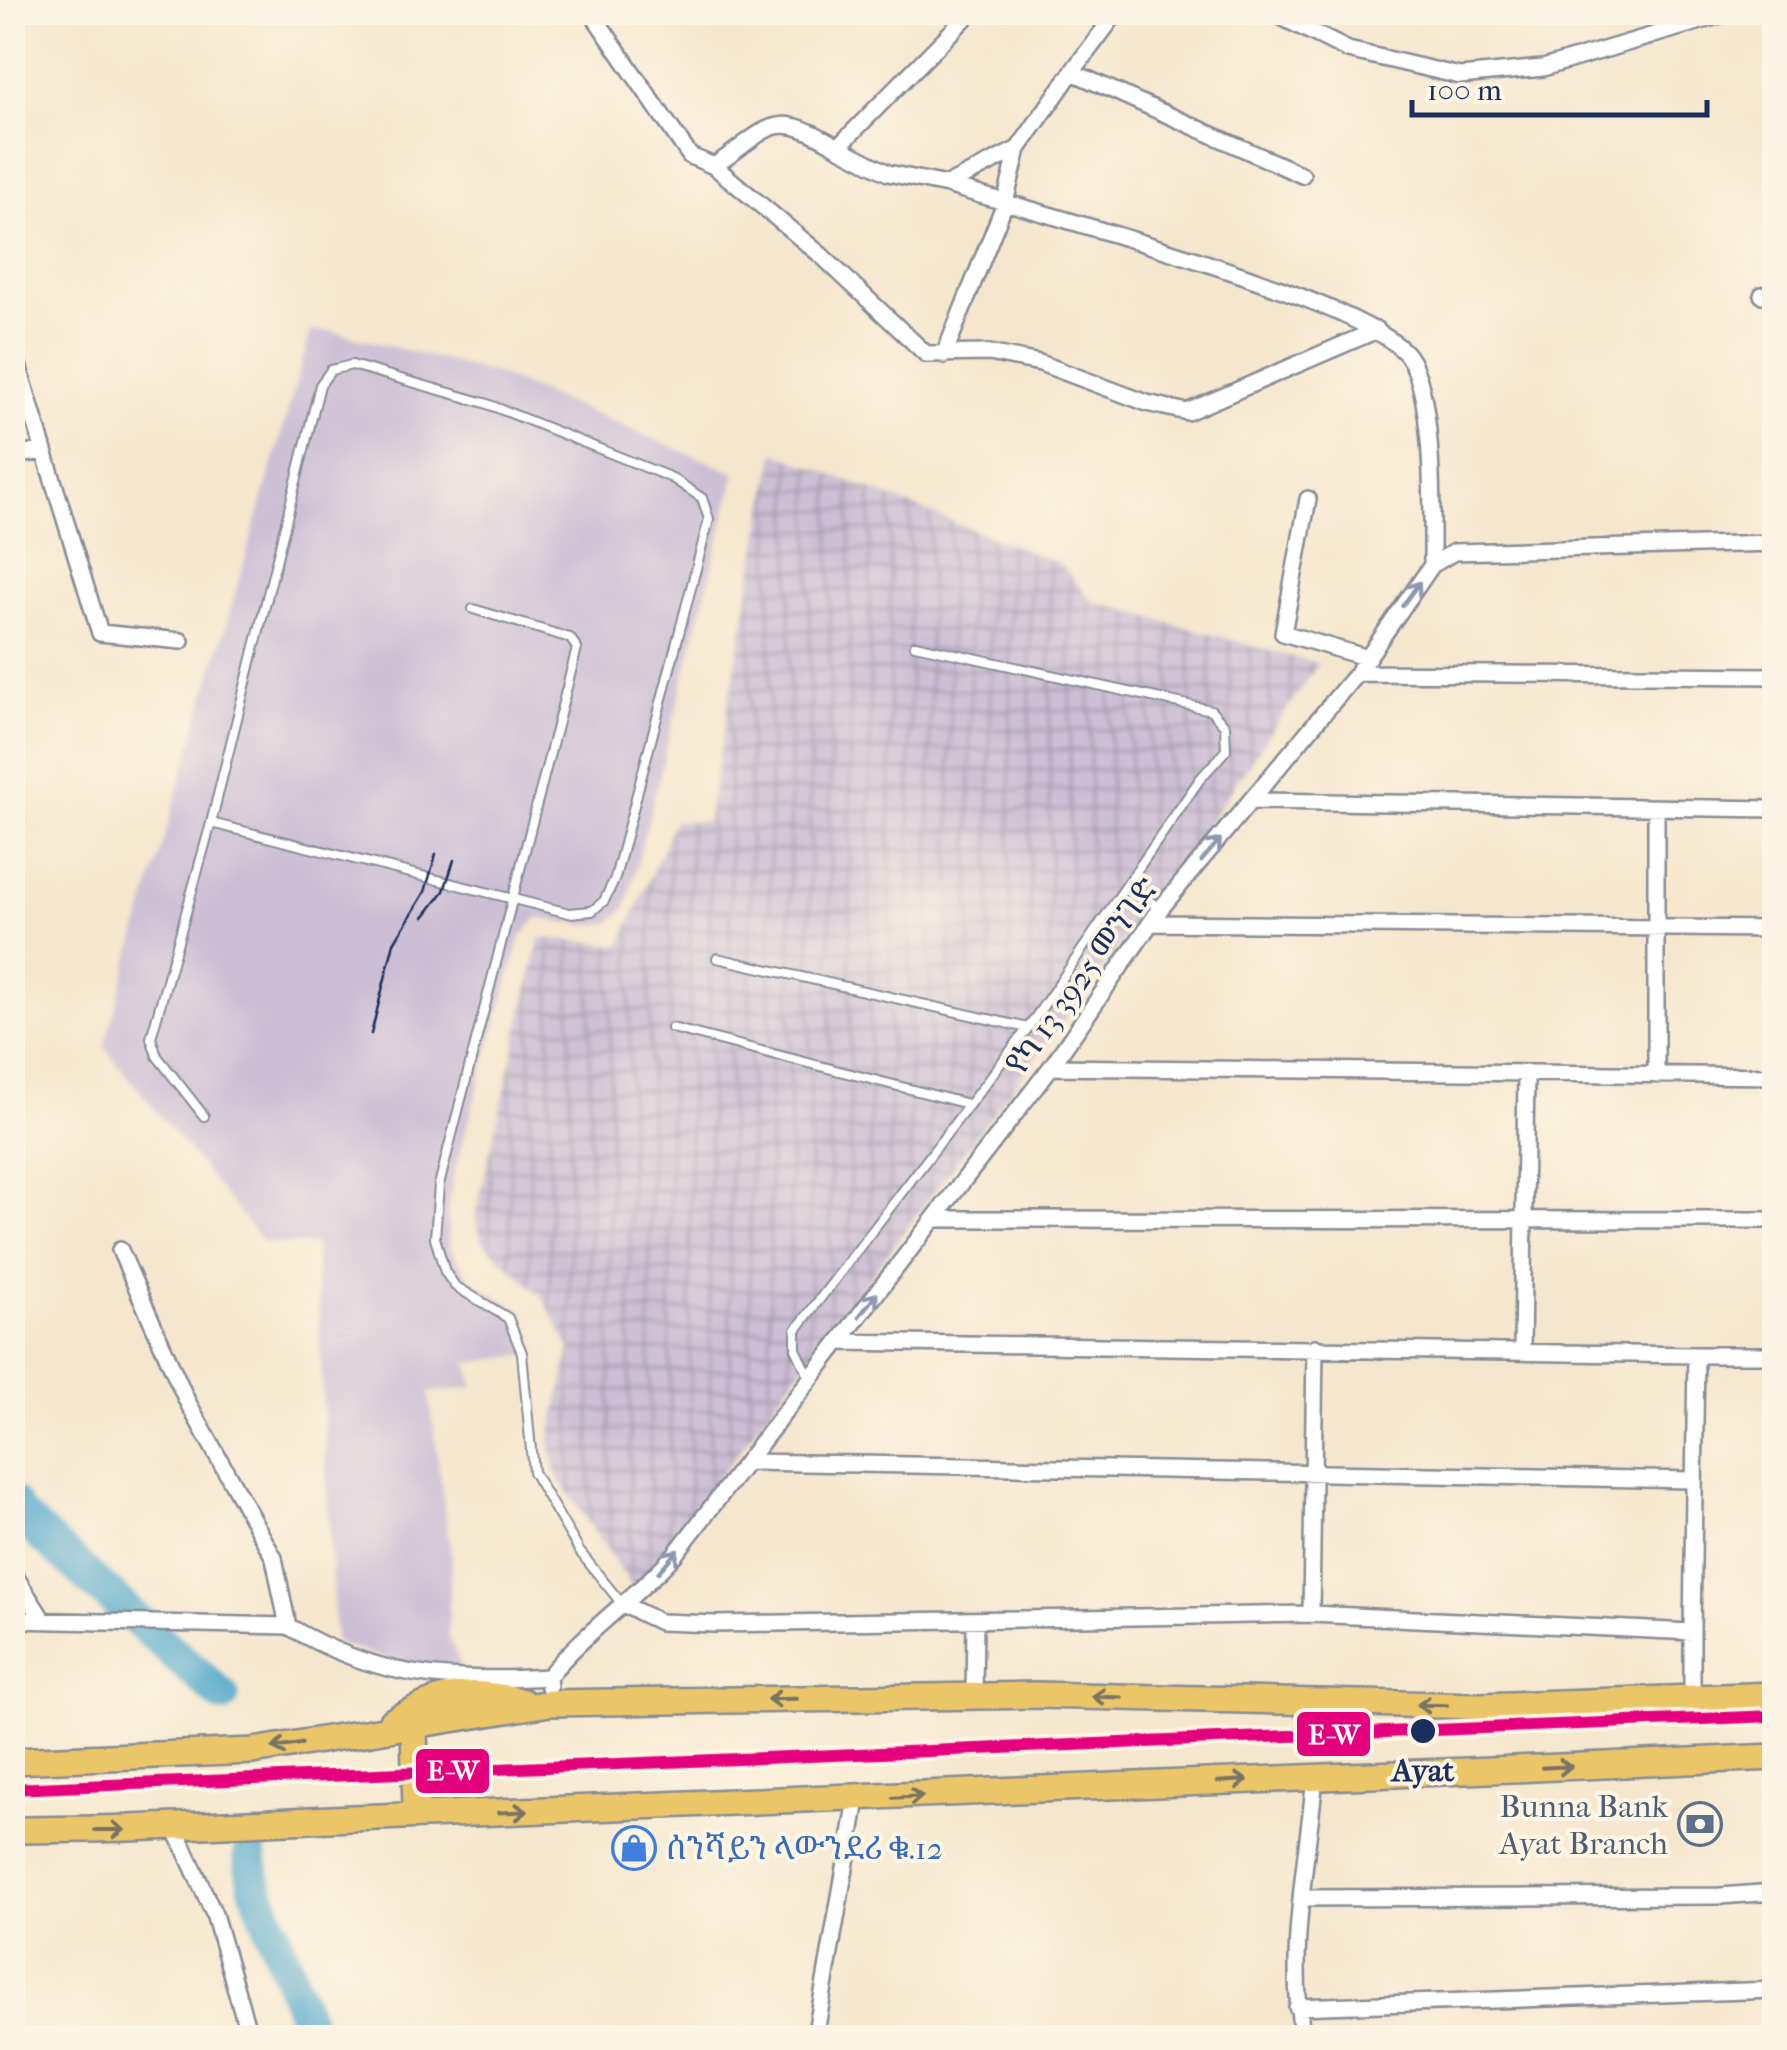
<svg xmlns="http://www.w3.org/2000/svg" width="1787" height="2050" viewBox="0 0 1787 2050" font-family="'IM FELL French Canon','Noto Serif Ethiopic',serif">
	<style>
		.industrial { fill: url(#industrial-grid) }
		.railway { fill: #ccbed4 }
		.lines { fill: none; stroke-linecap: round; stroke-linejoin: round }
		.river { stroke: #4ea6cb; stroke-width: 35 }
		.service-casing { stroke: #888b96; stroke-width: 12 }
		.minor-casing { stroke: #888b96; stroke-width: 20 }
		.primary-casing { stroke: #888b96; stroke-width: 30 }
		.service { stroke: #fff; stroke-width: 8 }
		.minor { stroke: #fff; stroke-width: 15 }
		.primary { stroke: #ebc669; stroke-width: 25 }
		.tram { stroke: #1b2f5e; stroke-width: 2.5 }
		.rail-1-casing { stroke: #fcf5e5; stroke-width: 20 }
		.rail-1 { stroke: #e5007d; stroke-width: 12 }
		.oneway { stroke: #8d97ae }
		.oneway2 { stroke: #797363 }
		.stop-dot { fill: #1b2f5e; stroke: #fcf5e5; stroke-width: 4 }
		.labels { text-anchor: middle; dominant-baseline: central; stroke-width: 8; stroke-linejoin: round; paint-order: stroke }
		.street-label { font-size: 32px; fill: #1b2f5e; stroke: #fcf5e5 }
		.stop-label { font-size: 32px; font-weight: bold; fill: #1b2f5e; stroke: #fcf5e5 }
		.service-label { font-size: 32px; fill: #4e5e75; stroke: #fcf5e5; text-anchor: end }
		.shop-label { font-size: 32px; fill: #366cbe; stroke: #fcf5e5; text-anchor: start }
		.line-badge { stroke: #fcf5e5; stroke-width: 4 }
		.badge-label { font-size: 28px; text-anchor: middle; font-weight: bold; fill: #fff }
	</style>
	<defs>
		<pattern id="industrial-grid" width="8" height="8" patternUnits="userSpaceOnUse" patternTransform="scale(2.5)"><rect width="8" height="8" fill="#ccbed4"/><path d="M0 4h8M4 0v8" fill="none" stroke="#a59baf"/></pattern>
	</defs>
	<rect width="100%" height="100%" fill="#fcf5e5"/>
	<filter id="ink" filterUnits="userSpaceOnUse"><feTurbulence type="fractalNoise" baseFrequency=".01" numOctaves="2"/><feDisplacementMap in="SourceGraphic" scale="20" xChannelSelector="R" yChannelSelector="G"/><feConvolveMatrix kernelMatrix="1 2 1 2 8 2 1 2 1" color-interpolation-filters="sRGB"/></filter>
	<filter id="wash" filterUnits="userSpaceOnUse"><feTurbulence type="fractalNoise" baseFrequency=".0048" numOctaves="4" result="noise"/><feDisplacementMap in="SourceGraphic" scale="40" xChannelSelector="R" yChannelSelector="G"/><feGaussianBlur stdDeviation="2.25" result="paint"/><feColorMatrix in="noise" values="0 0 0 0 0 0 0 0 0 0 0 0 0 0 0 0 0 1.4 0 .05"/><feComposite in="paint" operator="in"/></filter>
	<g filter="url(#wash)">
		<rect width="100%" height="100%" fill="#f5e7cd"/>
		<path class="industrial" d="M 775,452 L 1060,564 L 1092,601 L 1318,664 L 1171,877 L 634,1590 L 556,1474 L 550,1441 L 570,1348 L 542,1296 L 482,1241 L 475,1217 L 540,938 L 621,945 L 674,821 L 707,822 Z"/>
		<path class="railway" d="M 311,331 L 332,331 L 497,374 L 736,473 L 626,907 L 610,923 L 586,925 L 537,918 L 521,937 L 455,1169 L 447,1208 L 449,1246 L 469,1278 L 522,1312 L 537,1353 L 469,1363 L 473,1387 L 429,1393 L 451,1555 L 448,1635 L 463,1671 L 400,1668 L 393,1661 L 335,1642 L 315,1245 L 263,1242 L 104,1047 Z"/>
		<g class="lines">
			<path class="river" d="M 12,1503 L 18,1514 L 222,1696
				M 250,1857 L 255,1885 L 313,2038"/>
		</g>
	</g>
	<g filter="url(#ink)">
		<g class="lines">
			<g class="service-casing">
				<path id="service" d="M 473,609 L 570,638 L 577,648 L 439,1185 L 435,1238 L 445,1272 L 455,1286 L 508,1318 L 522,1353 L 533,1472 L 580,1552 L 622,1604
					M 1127,888 L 1161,908
					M 717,958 L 1028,1028
					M 672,1028 L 968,1104
					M 204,1116 L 157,1056 L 151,1038 L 211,823 L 320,385 L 331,370 L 352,365 L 485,403 L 672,478 L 702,498 L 709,519 L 615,878 L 604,901 L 592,911 L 569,913 L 211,823
					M 811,1380 L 796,1349 L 796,1330 L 1028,1028 L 1200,779 L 1226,750 L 1225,726 L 1211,710 L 915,645"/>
			</g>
			<g class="minor-casing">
				<path id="minor" d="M 591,12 L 690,156 L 714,166 C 773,126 772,108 838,147
					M 1271,12 L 1348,50 L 1460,76 L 1543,68 L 1731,12
					M 1072,72 L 1117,12
					M 714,166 L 822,256 L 926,354 L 989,353 L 1040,363 L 1147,403 L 1187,412 L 1377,330
					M 1302,175 L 1072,72 L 1018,149 L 947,185 C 1030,211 1367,299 1408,356 C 1435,392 1432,518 1432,565
					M 947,185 L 888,173 L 838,147 L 971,12
					M 1762,295 L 1774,294
					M 12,345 L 44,451 L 12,456
					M 944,355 L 1005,203 L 1018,149
					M 44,451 L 100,633 L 181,641
					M 1308,499 L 1283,633 L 1368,658
					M 1357,673 L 1774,676
					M 1252,801 L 1774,809
					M 1151,923 L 1774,929
					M 1051,1067 L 1774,1076
					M 1656,1075 L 1656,809
					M 934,1219 L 1774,1220
					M 120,1250 L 187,1401 L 274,1558 L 288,1626
					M 839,1342 L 1696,1355
					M 1522,1350 L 1526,1075
					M 748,1462 L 1692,1480
					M 12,1571 L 43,1620
					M 622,1604 L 660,1622 L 715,1624 L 1311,1614 L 1692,1632 L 1696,1355 L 1774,1355
					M 1311,1614 L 1315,1347
					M 12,1620 L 288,1626 C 374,1678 451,1683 548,1677 L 549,1687
					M 548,1677 C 586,1630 636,1598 676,1553 L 1051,1067 L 1161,908 L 1357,673 L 1432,565 L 1454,552 L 1774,543
					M 974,1695 L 975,1623
					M 1692,1699 L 1692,1632
					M 176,1830 L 214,1914 L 250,2038
					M 1303,1898 L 1720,1896 L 1774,1892
					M 1297,2007 L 1774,1990
					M 815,2038 L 857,1800
					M 1303,2038 C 1287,1954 1307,1862 1315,1777"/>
			</g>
			<g class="primary-casing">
				<path id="primary" d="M 391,1722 C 440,1694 468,1687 523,1702
					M 414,1724 L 416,1815
					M 12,1761 L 253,1751 L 550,1703 L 1037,1695 L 1482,1706 L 1774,1695
					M 12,1830 C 143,1830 272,1821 402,1816 C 860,1798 1317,1779 1774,1757"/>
			</g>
			<use href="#service" class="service"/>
			<use href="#minor" class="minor"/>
			<use href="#primary" class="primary"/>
			<path class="tram" d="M 424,917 L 444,891 L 454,860
				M 371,1034 L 394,943 L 425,892 L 436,854"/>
			<g class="rail-1-casing">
				<path id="rail-1" d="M 12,1789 L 1774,1716"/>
			</g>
			<use href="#rail-1" class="rail-1"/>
		</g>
		<defs><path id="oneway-shaft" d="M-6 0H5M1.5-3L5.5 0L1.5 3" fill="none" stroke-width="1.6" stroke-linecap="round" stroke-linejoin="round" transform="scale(2.5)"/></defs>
		<g class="oneway">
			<use href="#oneway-shaft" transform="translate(1411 594) rotate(-54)"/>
			<use href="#oneway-shaft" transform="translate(1211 850) rotate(-50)"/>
			<use href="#oneway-shaft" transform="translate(868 1305) rotate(-52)"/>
			<use href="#oneway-shaft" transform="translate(668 1561) rotate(-49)"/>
		</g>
		<g class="oneway2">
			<use href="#oneway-shaft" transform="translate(1107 1697) rotate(-178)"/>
			<use href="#oneway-shaft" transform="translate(782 1699) rotate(179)"/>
			<use href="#oneway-shaft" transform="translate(1432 1705) rotate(-179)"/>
			<use href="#oneway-shaft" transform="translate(287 1746) rotate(171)"/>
			<use href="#oneway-shaft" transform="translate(1557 1767) rotate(-3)"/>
			<use href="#oneway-shaft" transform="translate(1233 1781) rotate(-3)"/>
			<use href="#oneway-shaft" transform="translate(908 1797) rotate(-3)"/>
			<use href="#oneway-shaft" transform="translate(513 1812) rotate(-2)"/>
			<use href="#oneway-shaft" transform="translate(110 1830)"/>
		</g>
	</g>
	<defs>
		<g id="bank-ring" transform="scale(2.25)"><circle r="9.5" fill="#fcf5e5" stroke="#5c6f8a" stroke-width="1.5"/><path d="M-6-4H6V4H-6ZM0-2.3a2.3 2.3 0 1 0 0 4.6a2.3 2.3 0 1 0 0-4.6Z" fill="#5c6f8a"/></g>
		<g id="shop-ring" transform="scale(2.25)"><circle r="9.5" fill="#fcf5e5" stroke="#3f7fe0" stroke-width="1.5"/><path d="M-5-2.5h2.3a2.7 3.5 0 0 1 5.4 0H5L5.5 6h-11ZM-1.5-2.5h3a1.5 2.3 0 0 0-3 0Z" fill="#3f7fe0"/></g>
	</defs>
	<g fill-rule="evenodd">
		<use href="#bank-ring" x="1700" y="1824"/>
		<use href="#shop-ring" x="634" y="1848"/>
	</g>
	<circle class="stop-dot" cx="1423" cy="1731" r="14"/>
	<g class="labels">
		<g class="street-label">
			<text transform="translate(1082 976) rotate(-54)">የካ 13 3925 መንገድ</text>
		</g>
		<g class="stop-label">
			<text x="1423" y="1770">Ayat</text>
		</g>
		<g class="service-label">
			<text x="1668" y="1806">Bunna Bank<tspan x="1668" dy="37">Ayat Branch</tspan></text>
		</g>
		<g class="shop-label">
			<text x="666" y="1848">ሰንሻይን ላውንደሪ ቁ.12</text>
		</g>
	</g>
	<g class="line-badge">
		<rect x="1295" y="1710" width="77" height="48" rx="10" fill="#e5007d"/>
		<rect x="414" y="1747" width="77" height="48" rx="10" fill="#e5007d"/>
	</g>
	<g class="badge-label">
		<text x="1334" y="1744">E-W</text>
		<text x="453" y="1780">E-W</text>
	</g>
	<rect width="1787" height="2050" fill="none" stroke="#fcf5e5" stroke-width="50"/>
	<path d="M1412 100v15h295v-15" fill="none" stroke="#1b2f5e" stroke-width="5"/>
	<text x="1427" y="100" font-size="30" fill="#1b2f5e" stroke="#fcf5e5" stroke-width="8" paint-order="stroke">100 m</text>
</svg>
